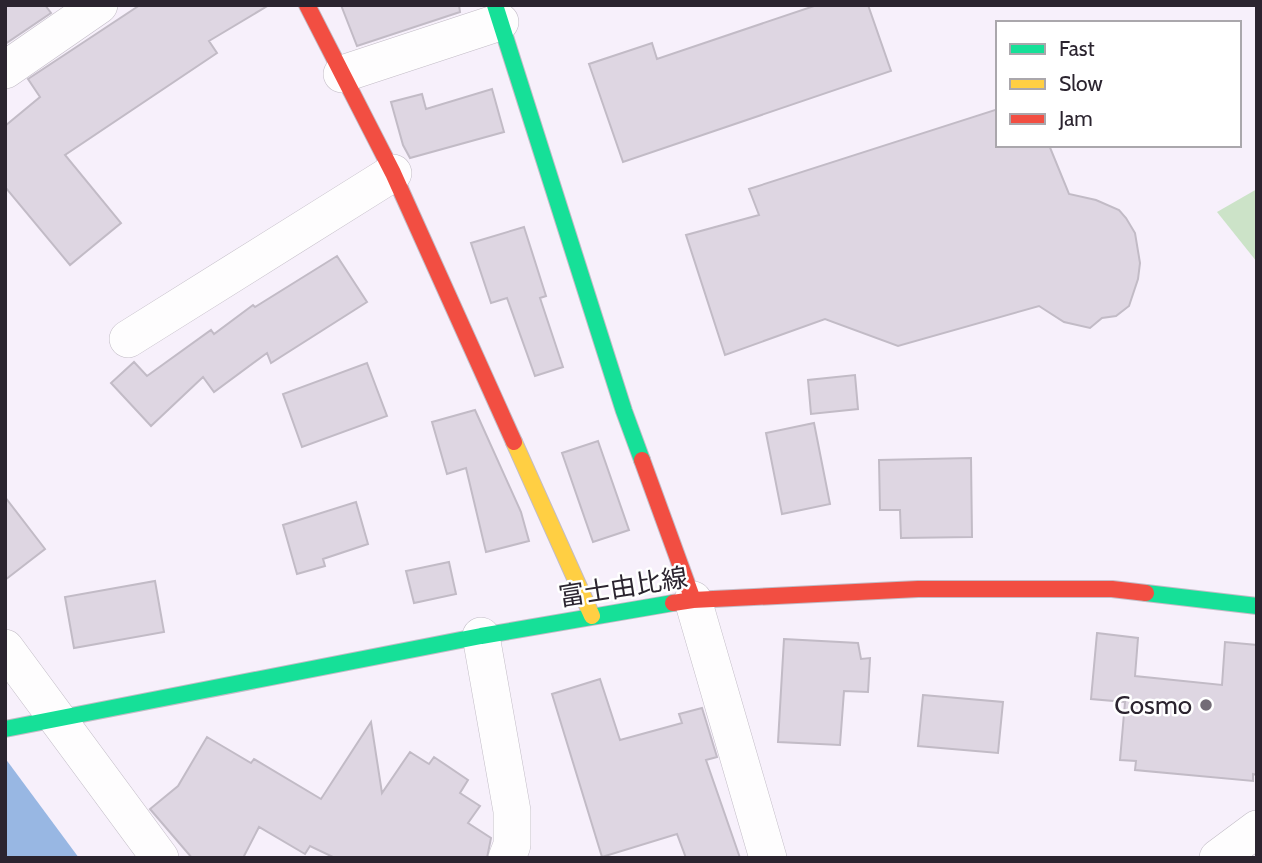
<svg xmlns="http://www.w3.org/2000/svg" width="1262" height="863" viewBox="0 0 1262 863" font-family="Cabin,'Noto Sans JP',sans-serif">
	<style>
		.green { fill: #cce3c8 }
		.water { fill: #98b7e3 }
		.building { fill: #ded6e2; stroke: #c2bbc6; stroke-width: 2 }
		.lines { fill: none; stroke-linecap: round; stroke-linejoin: round }
		.street-casing { stroke: #c2bcc6; stroke-width: 38 }
		.fast-casing { stroke: #c2bcc6; stroke-width: 18 }
		.slow-casing { stroke: #c2bcc6; stroke-width: 18 }
		.jam-casing { stroke: #c2bcc6; stroke-width: 18 }
		.street { stroke: #fefdfe; stroke-width: 37 }
		.fast { stroke: #16e098; stroke-width: 16 }
		.slow { stroke: #ffcf43; stroke-width: 16 }
		.jam { stroke: #f24e42; stroke-width: 16 }
		.poi-dot { fill: #726b76; stroke: #fff; stroke-width: 2.5 }
		.labels { text-anchor: middle; dominant-baseline: central; stroke-width: 5; stroke-linejoin: round; paint-order: stroke }
		.street-label { font-size: 26px; fill: #2b242f; stroke: #fff }
		.poi-label { font-size: 26px; fill: #2b242f; stroke: #fff; text-anchor: end }
	</style>
	<rect width="100%" height="100%" fill="#f7f0fb"/>
	<path class="green" d="M 1257,189 L 1257,262 L 1217,212 Z"/>
	<path class="water" d="M 5,758 L 79,858 L 5,858 Z"/>
	<path class="building" d="M 5,5 L 45,5 L 51,13 L 5,44 Z
		M 140,5 L 269,5 L 209,41 L 217,53 L 65,155 L 121,223 L 70,265 L 5,187 L 5,126 L 40,97 L 28,79 Z
		M 341,5 L 459,5 L 460,12 L 357,46 Z
		M 817,5 L 868,5 L 891,71 L 623,162 L 589,64 L 652,43 L 657,59 Z
		M 492,89 L 504,132 L 410,158 L 403,145 L 391,102 L 422,94 L 426,109 Z
		M 998,109 L 998,145 L 1049,145 L 1069,194 L 1096,200 L 1119,210 L 1126,218 L 1135,233 L 1140,263 L 1138,279 L 1129,306 L 1116,316 L 1102,318 L 1090,328 L 1064,322 L 1039,306 L 898,346 L 825,319 L 725,355 L 686,235 L 759,215 L 749,189 Z
		M 524,227 L 546,296 L 540,298 L 563,367 L 535,376 L 507,298 L 491,303 L 471,243 Z
		M 337,256 L 367,302 L 271,363 L 267,353 L 214,392 L 203,377 L 151,426 L 111,383 L 134,362 L 147,376 L 211,330 L 214,334 L 253,305 L 255,307 Z
		M 367,363 L 387,416 L 302,447 L 283,394 Z
		M 855,375 L 858,409 L 811,414 L 808,380 Z
		M 475,410 L 521,512 L 529,541 L 486,552 L 466,468 L 447,474 L 432,422 Z
		M 814,423 L 830,504 L 782,514 L 766,433 Z
		M 598,441 L 629,530 L 593,542 L 562,453 Z
		M 971,458 L 972,537 L 901,538 L 900,510 L 880,510 L 879,460 Z
		M 5,497 L 45,549 L 5,580 Z
		M 356,502 L 368,544 L 323,559 L 325,566 L 297,574 L 283,525 Z
		M 449,562 L 456,594 L 414,603 L 406,571 Z
		M 155,581 L 164,632 L 74,648 L 65,597 Z
		M 1097,633 L 1138,638 L 1135,676 L 1222,685 L 1225,642 L 1257,645 L 1257,775 L 1253,774 L 1253,781 L 1135,770 L 1136,761 L 1120,760 L 1125,702 L 1091,699 Z
		M 784,639 L 858,643 L 861,659 L 870,658 L 868,692 L 844,691 L 840,745 L 778,742 Z
		M 600,679 L 620,740 L 682,723 L 679,714 L 702,708 L 717,757 L 706,760 L 740,858 L 686,858 L 677,834 L 602,857 L 552,694 Z
		M 923,695 L 1003,702 L 998,753 L 918,746 Z
		M 371,722 L 382,793 L 410,752 L 429,764 L 434,757 L 468,780 L 460,793 L 480,806 L 468,823 L 491,838 L 487,858 L 335,858 L 310,846 L 305,854 L 259,827 L 243,858 L 192,858 L 150,809 L 178,786 L 207,737 L 251,763 L 254,759 L 321,799 Z"/>
	<g class="lines">
		<g class="street-casing">
			<path id="street" d="M 5,70 L 99,5
				M 342,74 L 500,22
				M 128,339 L 393,173
				M 693,600 L 768,858
				M 481,636 L 512,811 L 512,845 L 507,858
				M 5,648 L 160,858
				M 1218,858 L 1257,829"/>
		</g>
		<g class="fast-casing">
			<path id="fast" d="M 495,5 L 624,411 L 642,460
				M 1146,593 L 1257,606
				M 5,729 L 481,636 L 673,603"/>
		</g>
		<g class="slow-casing">
			<path id="slow" d="M 514,442 L 592,616"/>
		</g>
		<g class="jam-casing">
			<path id="jam" d="M 307,5 L 393,173 L 514,442
				M 642,460 L 693,600
				M 673,603 L 693,600 L 918,589 L 1112,589 L 1146,593"/>
		</g>
		<use href="#street" class="street"/>
		<use href="#fast" class="fast"/>
		<use href="#slow" class="slow"/>
		<use href="#jam" class="jam"/>
	</g>
	<circle class="poi-dot" cx="1206" cy="705" r="7"/>
	<g class="labels">
		<g class="street-label">
			<text transform="translate(623 587) rotate(-9)">富士由比線</text>
		</g>
		<g class="poi-label">
			<text x="1192" y="705">Cosmo</text>
		</g>
	</g>
	<rect width="1262" height="863" fill="none" stroke="#2b242f" stroke-width="14"/>
	<rect x="996" y="21" width="245" height="126" fill="#ffffff" stroke="#aaa7ac" stroke-width="2"/>
	<rect x="1010" y="44" width="35" height="10" fill="#16e098" stroke="#aaa7ac" stroke-width="2"/>
	<text x="1059" y="56" font-size="21" fill="#2b242f">Fast</text>
	<rect x="1010" y="79" width="35" height="10" fill="#ffcf43" stroke="#aaa7ac" stroke-width="2"/>
	<text x="1059" y="91" font-size="21" fill="#2b242f">Slow</text>
	<rect x="1010" y="114" width="35" height="10" fill="#f24e42" stroke="#aaa7ac" stroke-width="2"/>
	<text x="1059" y="126" font-size="21" fill="#2b242f">Jam</text>
</svg>
